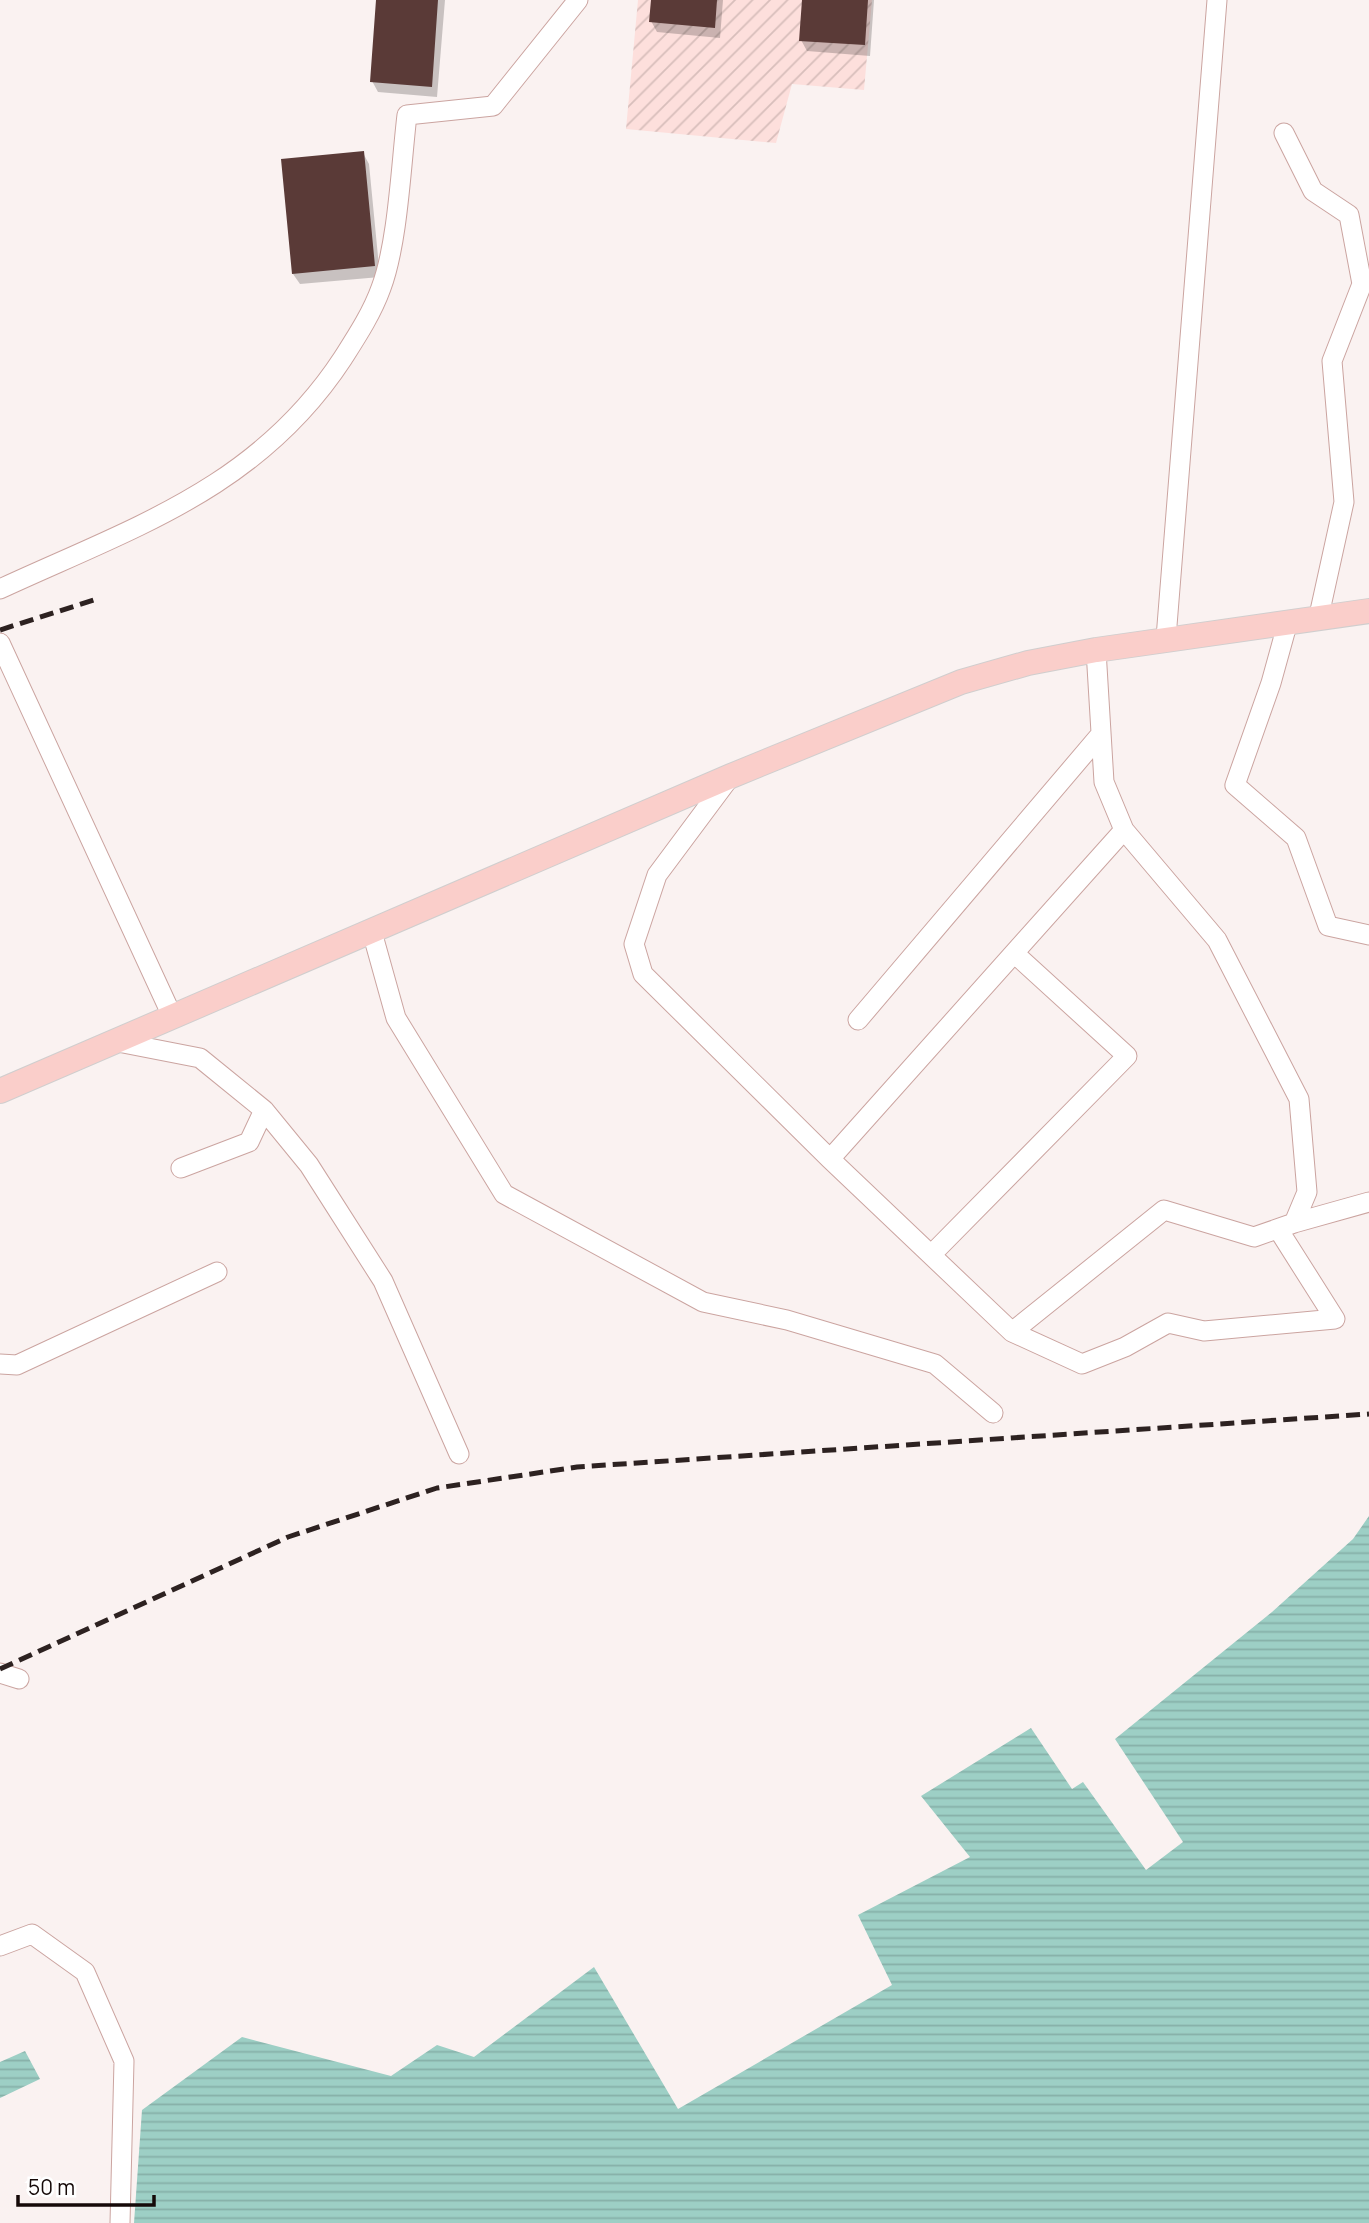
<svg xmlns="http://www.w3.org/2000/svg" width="1369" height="2223" viewBox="0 0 1369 2223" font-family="Manrope,sans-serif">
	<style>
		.industrial { fill: url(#industrial-furrows) }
		.water { fill: url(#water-rules) }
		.shadow { fill: #0003 }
		.building { fill: #5a3a37 }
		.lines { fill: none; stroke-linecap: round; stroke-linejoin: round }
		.minor-casing { stroke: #cba4a0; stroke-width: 21 }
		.major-casing { stroke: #d0cece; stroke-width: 26 }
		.minor { stroke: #fff; stroke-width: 19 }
		.major { stroke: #faceca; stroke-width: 24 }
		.rail { stroke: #2d2221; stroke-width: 5; stroke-dasharray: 14 7; stroke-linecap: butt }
	</style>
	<defs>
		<pattern id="industrial-furrows" width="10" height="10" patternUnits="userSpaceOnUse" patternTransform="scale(1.75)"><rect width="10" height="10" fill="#fddfdc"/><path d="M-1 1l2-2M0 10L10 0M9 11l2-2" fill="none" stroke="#d8bebb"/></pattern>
		<pattern id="water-rules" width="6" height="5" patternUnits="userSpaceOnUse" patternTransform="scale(1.75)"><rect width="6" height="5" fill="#9dcfc5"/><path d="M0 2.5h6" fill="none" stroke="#86b0a8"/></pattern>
	</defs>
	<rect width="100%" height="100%" fill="#faf2f1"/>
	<path class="industrial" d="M 638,0 L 872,0 L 864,90 L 792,84 L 776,143 L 626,129 Z"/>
	<path class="water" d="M 1369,1516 L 1369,2223 L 134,2223 L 142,2110 L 242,2037 L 391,2076 L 437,2045 L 474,2057 L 594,1967 L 678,2109 L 892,1985 L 858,1915 L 970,1857 L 921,1796 L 1031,1728 L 1072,1789 L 1083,1782 L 1146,1870 L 1183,1842 L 1115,1739 L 1272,1612 L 1353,1539 Z
		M 25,2051 L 40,2079 L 0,2098 L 0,2062 Z"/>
	<path class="shadow" d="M 378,0 L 445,0 L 437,97 L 378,92 L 372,81 Z
		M 652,0 L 723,0 L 720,38 L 657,32 L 651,21 Z
		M 804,0 L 874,0 L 870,56 L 807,51 L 801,40 Z
		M 363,153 L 369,164 L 380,277 L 300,284 L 293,274 Z"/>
	<path class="building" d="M 376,0 L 438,0 L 432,87 L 370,82 Z
		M 651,0 L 717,0 L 715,28 L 649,22 Z
		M 802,0 L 868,0 L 865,45 L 799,41 Z
		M 364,151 L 375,266 L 292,274 L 281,159 Z"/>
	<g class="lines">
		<g class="minor-casing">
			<path id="minor" d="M 1284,133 L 1313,191 L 1349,215 L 1362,284 L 1332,361 L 1344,502 L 1318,620
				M 0,589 C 134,527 258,488 343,358 C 357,336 372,313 381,288 C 398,243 401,165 407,115 L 493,106 L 578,0
				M 1287,625 L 1271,683 L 1235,785 L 1296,838 L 1328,926 L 1369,935
				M 1166,638 L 1217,0
				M 0,643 L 173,1018
				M 730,777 L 657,875 L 634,944 L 643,974 L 830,1159 L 1012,1332 L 1082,1364 L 1125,1347 L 1168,1323 L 1204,1331 L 1335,1319 L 1278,1229
				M 372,932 L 396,1018 L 504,1194 L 703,1302 L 787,1320 L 935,1364 L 993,1413
				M 858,1020 L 1101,734
				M 118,1042 L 200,1058 L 264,1110 L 309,1165 L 383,1281 L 459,1454
				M 830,1159 L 1124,830
				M 181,1168 L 249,1142 L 264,1110
				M 1294,1223 L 1369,1202
				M 931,1255 L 1127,1056 L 1014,953
				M 1012,1332 L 1164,1210 L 1254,1237 L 1294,1223 L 1307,1192 L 1299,1099 L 1217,940 L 1124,830 L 1104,782 L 1096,650
				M 0,1364 L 17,1365 L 217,1272
				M 0,1673 L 19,1679
				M 0,1946 L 32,1934 L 85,1972 L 124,2061 L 120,2223"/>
		</g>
		<g class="major-casing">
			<path id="major" d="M 0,1091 L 731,776 L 961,682 L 1028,663 L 1096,650 L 1369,611"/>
		</g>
		<use href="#minor" class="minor"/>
		<use href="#major" class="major"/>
		<path class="rail" d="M 0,630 L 100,598
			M 0,1669 L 288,1537 L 437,1488 L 577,1467 L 1369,1414"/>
	</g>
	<path d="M18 2195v10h136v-10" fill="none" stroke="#150908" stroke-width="3.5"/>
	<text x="28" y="2195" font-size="21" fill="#150908" stroke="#ffffff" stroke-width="5" paint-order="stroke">50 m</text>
</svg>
